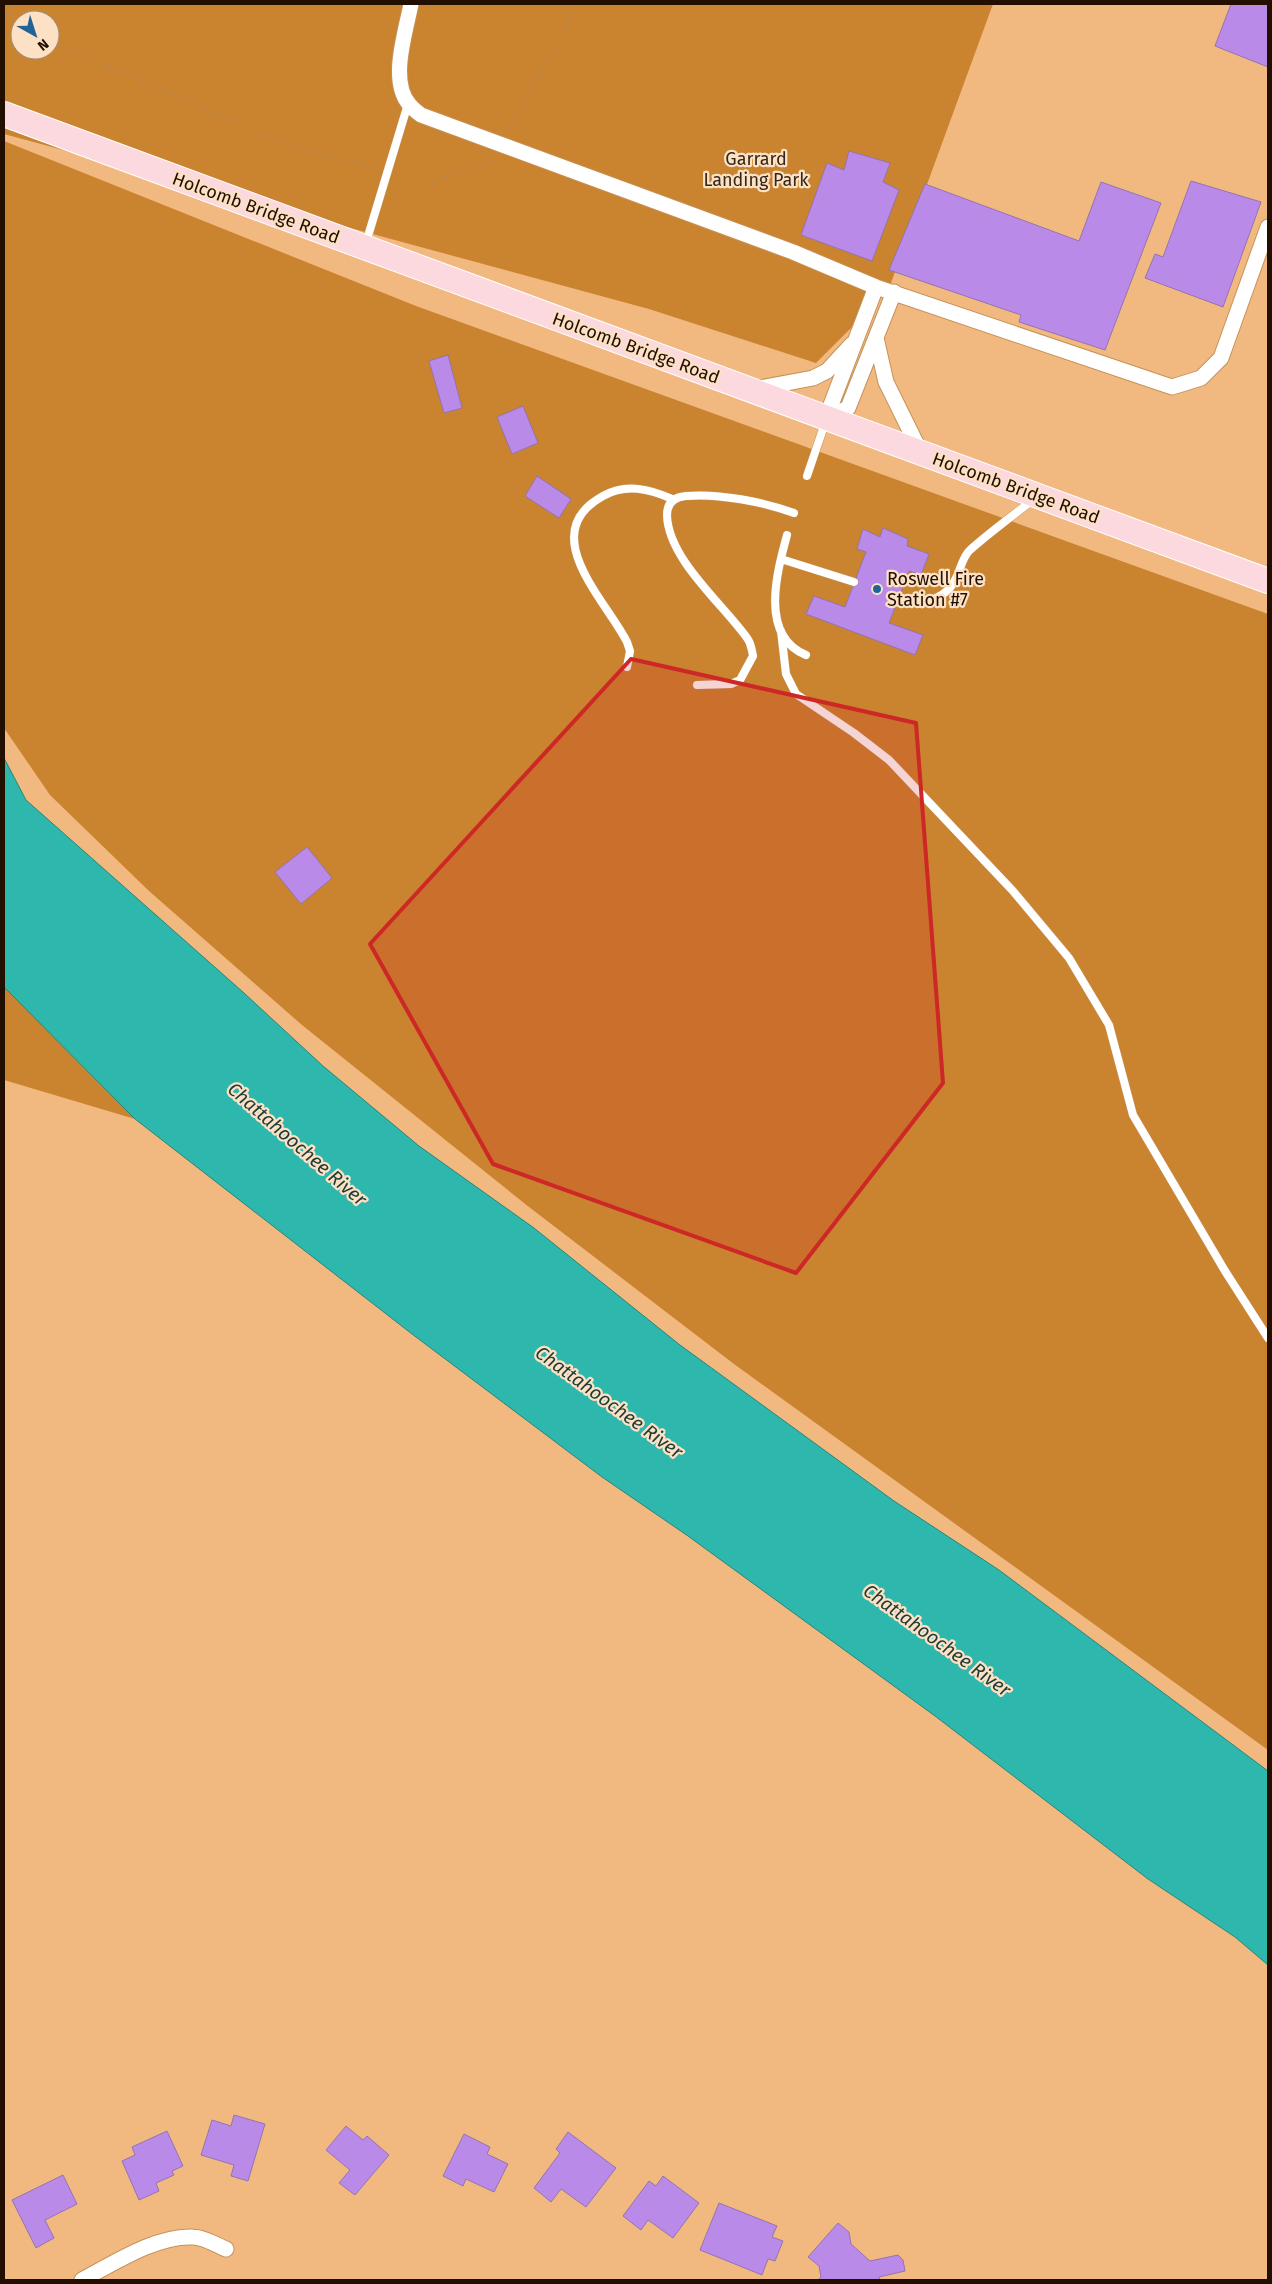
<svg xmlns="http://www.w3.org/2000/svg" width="1272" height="2284" viewBox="0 0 1272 2284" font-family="'Fira Sans',sans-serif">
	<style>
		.green { fill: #ca832e; fill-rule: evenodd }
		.water { fill: #2eb7ac; stroke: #2a8578 }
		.building { fill: #ba8ae8; stroke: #9374b1 }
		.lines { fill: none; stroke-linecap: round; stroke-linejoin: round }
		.lane-casing { stroke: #c69259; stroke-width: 9 }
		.street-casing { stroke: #c69259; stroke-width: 17 }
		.primary-casing { stroke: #fff; stroke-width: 26 }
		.path { stroke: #b18559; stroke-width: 3; stroke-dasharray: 1 4; stroke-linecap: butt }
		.lane { stroke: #fff; stroke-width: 8 }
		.street { stroke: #fff; stroke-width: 15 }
		.primary { stroke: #fbd9df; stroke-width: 24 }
		.marked { fill: #cd2726; fill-opacity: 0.2; stroke: #cd2726; stroke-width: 4; stroke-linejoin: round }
		.poi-dot { fill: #206399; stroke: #fde1c4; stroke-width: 2 }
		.labels { text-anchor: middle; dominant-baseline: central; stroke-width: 4.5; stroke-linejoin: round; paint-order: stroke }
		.park-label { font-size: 18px; fill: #352617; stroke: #fde1c4 }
		.street-label { font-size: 18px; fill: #220f00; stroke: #fde1c4 }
		.poi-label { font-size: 18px; fill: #220f00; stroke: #fde1c4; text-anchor: start }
		.water-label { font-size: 19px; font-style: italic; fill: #1e3a37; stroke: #fde1c4 }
	</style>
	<rect width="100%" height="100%" fill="#f1b980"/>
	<path class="green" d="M 4,4 L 993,4 L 888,291 L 816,363 L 649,309 L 4,134 ZM 20,20 L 50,20 L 50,50 L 20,50 Z
		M 4,141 L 416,306 L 1268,614 L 1268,1750 L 734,1364 L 529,1207 L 302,1025 L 149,891 L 50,795 L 4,728 Z
		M 4,987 L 135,1119 L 4,1080 Z"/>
	<path class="water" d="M 4,758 L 26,800 L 244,993 L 323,1066 L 419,1146 L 534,1228 L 680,1345 L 894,1501 L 999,1570 L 1268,1771 L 1268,1965 L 1235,1937 L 1148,1879 L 935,1716 L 688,1536 L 602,1477 L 412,1334 L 135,1119 L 4,987 Z"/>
	<path class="building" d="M 1231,4 L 1268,4 L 1268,67 L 1215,46 Z
		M 849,151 L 890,163 L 883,182 L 899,190 L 872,261 L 801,235 L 827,163 L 844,170 Z
		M 1191,181 L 1261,202 L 1223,307 L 1145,278 L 1155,254 L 1163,257 Z
		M 1101,182 L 1161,203 L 1105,350 L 1019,322 L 1021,315 L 889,270 L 925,184 L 1079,241 Z
		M 448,355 L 462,408 L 444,413 L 429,361 Z
		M 523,406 L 538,443 L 512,454 L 497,417 Z
		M 537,476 L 571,499 L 559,518 L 525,496 Z
		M 883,528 L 908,539 L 907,546 L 929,554 L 921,575 L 909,571 L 889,623 L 923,635 L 915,655 L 806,614 L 814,596 L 845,607 L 866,552 L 857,549 L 863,529 L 880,537 Z
		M 307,847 L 332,878 L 301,904 L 275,872 Z
		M 234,2115 L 265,2124 L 248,2181 L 231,2176 L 234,2165 L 201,2155 L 212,2120 L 231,2126 Z
		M 346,2126 L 363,2140 L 367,2136 L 389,2155 L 355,2195 L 339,2183 L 350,2170 L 326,2150 Z
		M 167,2131 L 183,2166 L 172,2171 L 174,2175 L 156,2183 L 159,2191 L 139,2200 L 122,2161 L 135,2155 L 132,2147 Z
		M 568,2132 L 616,2168 L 586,2207 L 561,2189 L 551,2202 L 534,2188 L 560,2153 L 556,2149 Z
		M 464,2134 L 490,2147 L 487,2154 L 508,2164 L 494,2192 L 466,2179 L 463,2186 L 443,2176 Z
		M 63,2175 L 77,2204 L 45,2220 L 54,2238 L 36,2248 L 12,2200 Z
		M 663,2176 L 699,2203 L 673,2238 L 648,2220 L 641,2230 L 623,2216 L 649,2181 L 656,2186 Z
		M 719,2203 L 777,2226 L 772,2237 L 783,2241 L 775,2261 L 768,2259 L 762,2275 L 700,2250 Z
		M 838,2223 L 849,2232 L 851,2244 L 870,2261 L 898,2255 L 903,2260 L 905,2271 L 879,2277 L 880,2280 L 818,2280 L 821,2277 L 819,2266 L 808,2257 Z"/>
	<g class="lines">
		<g class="lane-casing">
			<path id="lane" d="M 365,246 L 408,104
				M 807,476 L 826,420
				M 787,535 C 777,572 759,636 806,655
				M 781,559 L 854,582
				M 899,598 C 925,607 948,599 958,574 C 961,566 964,555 970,550 C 990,532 1012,516 1033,500
				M 781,631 L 786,674 L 796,694 L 854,733 L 889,760 L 1013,891 L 1069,958 L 1109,1025 L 1133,1115 L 1225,1271 L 1268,1338
				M 627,667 L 630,651 L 627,642 C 605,599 535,533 603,496 C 626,483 650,489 672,499
				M 697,685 L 731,684 L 740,680 L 753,656 C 752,650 751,643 747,638 C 723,604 668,559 667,515 C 667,503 674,497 686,496 C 718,493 764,502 794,513"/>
		</g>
		<g class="street-casing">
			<path id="street" d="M 411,4 C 406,31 389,81 409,104 C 412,108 417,112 421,115 L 793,252 L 876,287 L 1172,387 L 1201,378 L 1221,358 L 1268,227
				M 876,338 L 886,382 L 921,453
				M 754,389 L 813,378 L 827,371 L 852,344
				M 826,418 L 848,408 L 894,292
				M 826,418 L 876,287
				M 82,2280 C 114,2263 157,2235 193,2237 C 204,2237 216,2245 226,2249"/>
		</g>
		<g class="primary-casing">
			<path id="primary" d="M 4,114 L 1268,581"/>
		</g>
		<path class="path" d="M 9,4 L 9,20 L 20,30
			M 50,42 L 58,44 L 301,150 L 377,168
			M 507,131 L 563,34 L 574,4
			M 414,191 L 436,181 L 485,165 L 497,158"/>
		<use href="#lane" class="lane"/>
		<use href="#street" class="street"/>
		<use href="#primary" class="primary"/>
	</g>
	<path class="marked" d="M 631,659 L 916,723 L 943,1083 L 796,1273 L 493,1164 L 370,944 Z"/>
	<circle class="poi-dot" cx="877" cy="589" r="5"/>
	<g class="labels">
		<g class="park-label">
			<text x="756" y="159">Garrard<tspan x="756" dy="21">Landing Park</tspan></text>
		</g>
		<g class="street-label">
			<text transform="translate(256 208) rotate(20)">Holcomb Bridge Road</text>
			<text transform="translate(636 348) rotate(20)">Holcomb Bridge Road</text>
			<text transform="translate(1016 488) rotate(20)">Holcomb Bridge Road</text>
		</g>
		<g class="poi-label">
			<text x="887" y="579">Roswell Fire<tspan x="887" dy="21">Station #7</tspan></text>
		</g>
		<g class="water-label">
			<text transform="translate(297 1144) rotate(41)">Chattahoochee River</text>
			<text transform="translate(609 1402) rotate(36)">Chattahoochee River</text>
			<text transform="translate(937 1640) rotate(36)">Chattahoochee River</text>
		</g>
	</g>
	<rect width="1272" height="2284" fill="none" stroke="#220f00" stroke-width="10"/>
	<g transform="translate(35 35) rotate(141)"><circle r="24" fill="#fde1c4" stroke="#a58d76"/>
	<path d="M0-4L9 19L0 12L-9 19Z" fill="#206399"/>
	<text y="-8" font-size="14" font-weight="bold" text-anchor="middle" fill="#220f00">N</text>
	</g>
</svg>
